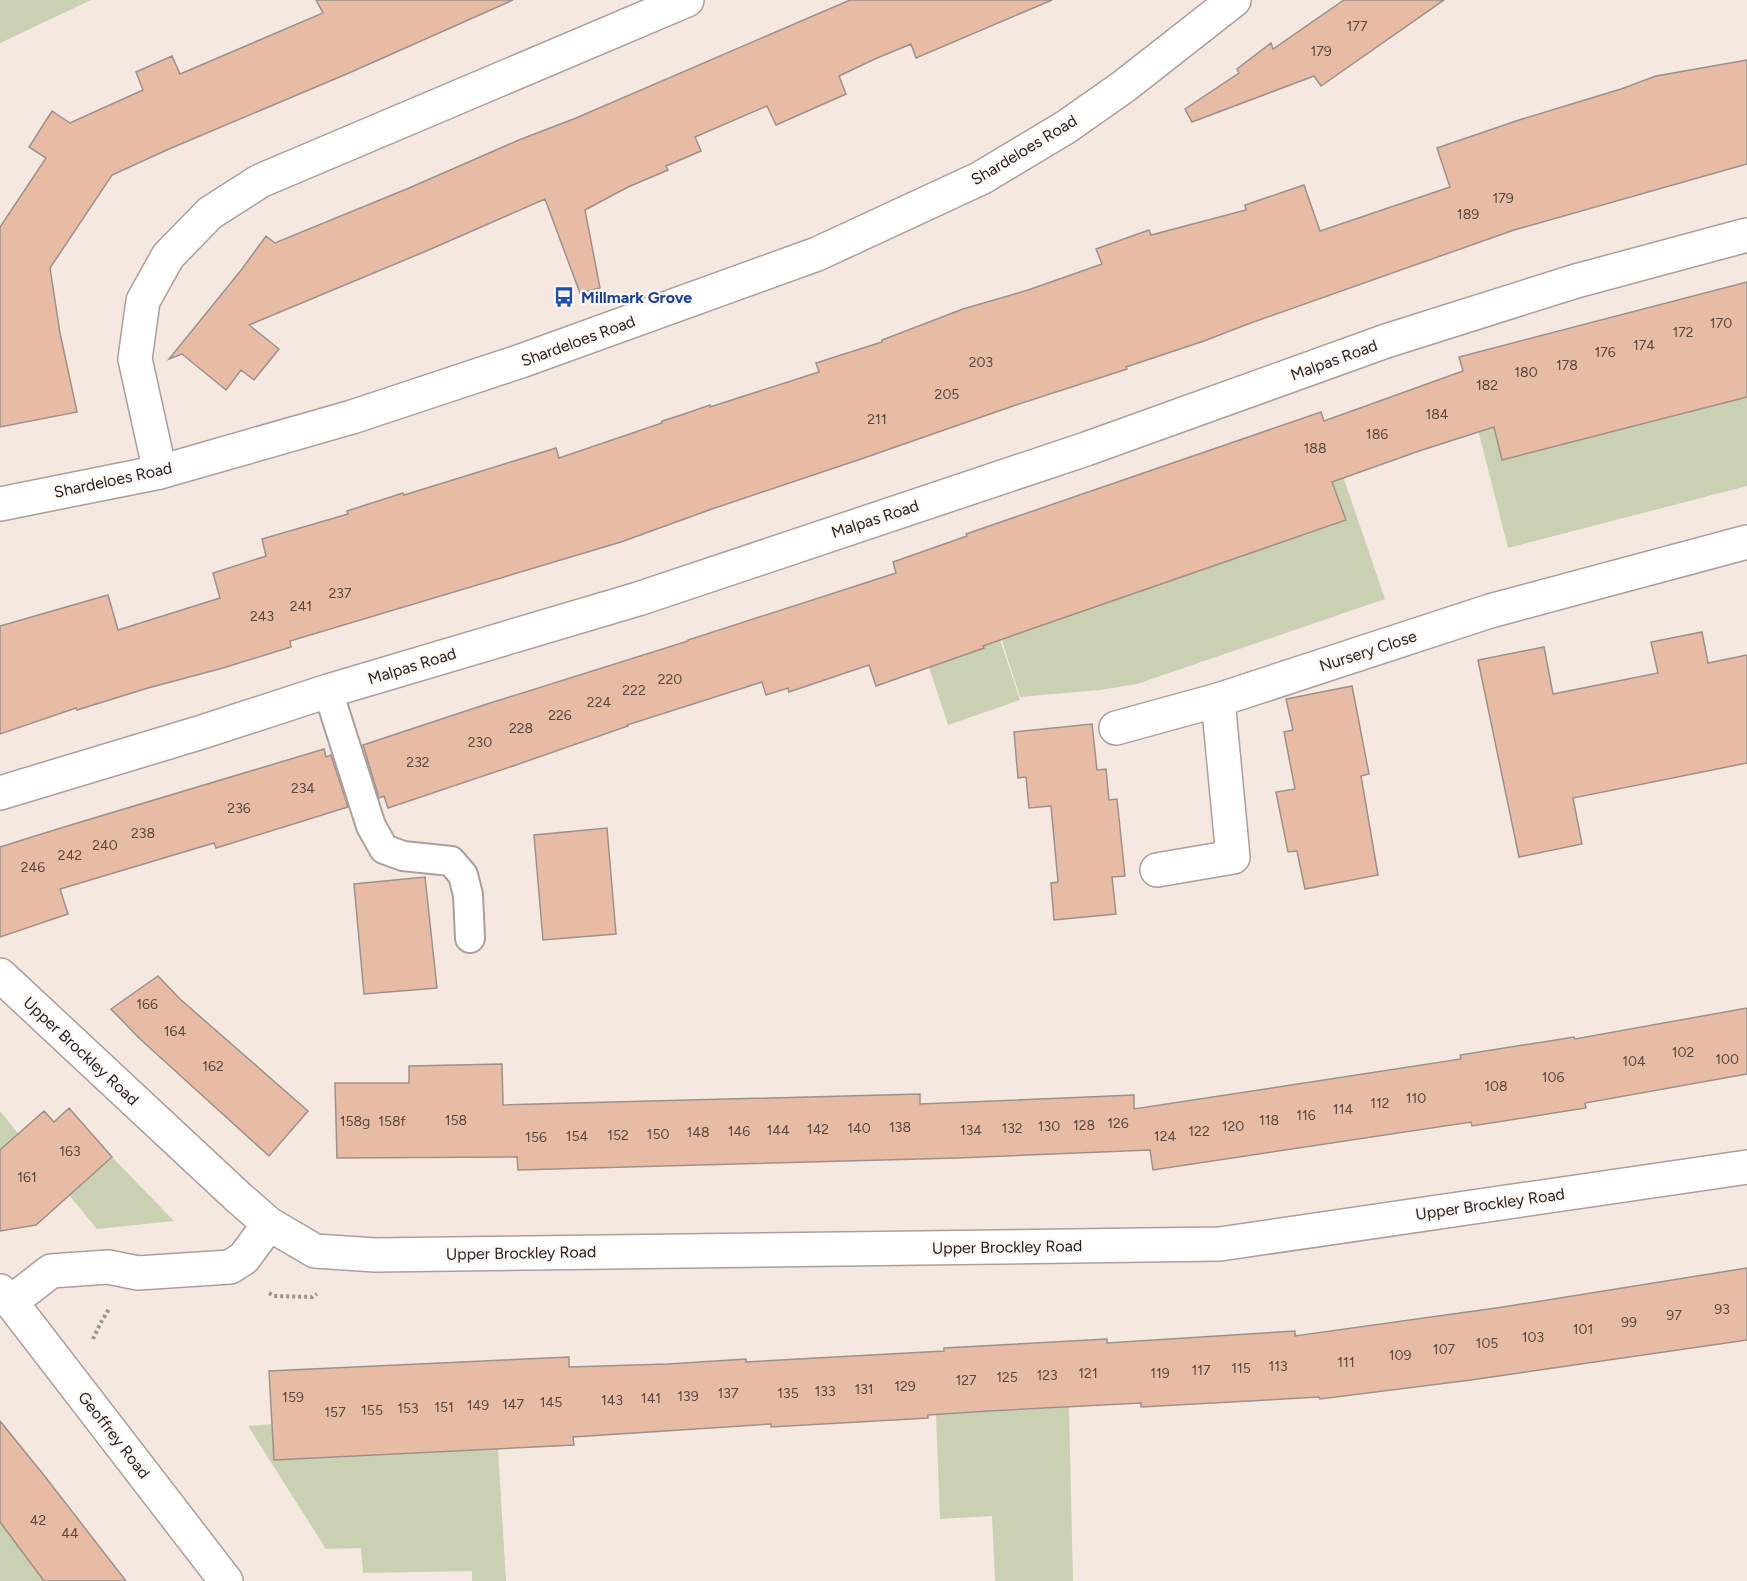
<svg xmlns="http://www.w3.org/2000/svg" width="1747" height="1581" viewBox="0 0 1747 1581" font-family="Figtree,sans-serif">
	<style>
		.green { fill: #cad1b3 }
		.building { fill: #e8bba5; stroke: #9d918b; stroke-width: 1.5 }
		.lines { fill: none; stroke-linecap: round; stroke-linejoin: round }
		.service-casing { stroke: #ac9f99; stroke-width: 32 }
		.minor-casing { stroke: #ac9f99; stroke-width: 36 }
		.tertiary-casing { stroke: #ac9f99; stroke-width: 36 }
		.secondary-casing { stroke: #ac9f99; stroke-width: 36 }
		.path { stroke: #9d948e; stroke-width: 4; stroke-dasharray: 3 3; stroke-linecap: butt }
		.service { stroke: #fff; stroke-width: 28 }
		.minor { stroke: #fff; stroke-width: 33 }
		.tertiary { stroke: #fff; stroke-width: 33 }
		.secondary { stroke: #fff; stroke-width: 33 }
		.labels { text-anchor: middle; dominant-baseline: central; stroke-width: 4.5; stroke-linejoin: round; paint-order: stroke }
		.number-label { font-size: 14px; fill: #584941 }
		.street-label { font-size: 16px; fill: #282320; stroke: #fef6f2 }
		.transit-label { font-size: 16px; font-weight: bold; fill: #164399; stroke: #fef6f2; text-anchor: start }
	</style>
	<rect width="100%" height="100%" fill="#f5e8e1"/>
	<path class="green" d="M 0,0 L 91,0 L 0,43 Z
		M 1747,396 L 1747,486 L 1508,548 L 1475,418 L 1491,414 L 1502,459 Z
		M 1342,473 L 1385,599 L 1137,684 L 1100,690 L 1020,697 L 987,594 L 1015,634 L 1209,568 L 1194,524 L 1220,515 L 1235,559 L 1279,543 L 1287,492 L 1302,536 L 1345,521 L 1331,477 Z
		M 986,597 L 1020,700 L 948,725 L 929,667 L 969,603 Z
		M 0,1111 L 28,1146 L 0,1168 Z
		M 112,1157 L 174,1221 L 97,1229 L 69,1195 Z
		M 1069,1407 L 1073,1581 L 995,1581 L 992,1516 L 940,1519 L 936,1415 Z
		M 272,1424 L 274,1459 L 498,1449 L 506,1581 L 472,1581 L 472,1571 L 363,1573 L 361,1548 L 326,1549 L 248,1426 Z
		M 0,1522 L 44,1581 L 0,1581 Z"/>
	<path class="building" d="M 316,0 L 513,0 L 349,73 L 169,149 L 112,175 L 50,268 L 60,333 L 77,412 L 0,427 L 0,227 L 46,158 L 29,147 L 52,111 L 70,123 L 143,90 L 136,72 L 172,56 L 180,74 L 323,13 Z
		M 850,0 L 1052,0 L 916,58 L 911,44 L 877,58 L 839,76 L 846,94 L 776,125 L 767,106 L 695,137 L 701,151 L 666,166 L 668,170 L 628,187 L 585,210 L 600,288 L 580,293 L 545,199 L 424,252 L 249,325 L 279,349 L 254,380 L 241,370 L 226,390 L 182,354 L 169,359 L 242,269 L 266,236 L 275,243 L 409,188 L 519,140 L 576,118 Z
		M 1344,0 L 1444,0 L 1321,86 L 1314,76 L 1192,122 L 1185,109 L 1239,73 L 1237,69 L 1271,43 L 1273,49 Z
		M 1747,60 L 1747,164 L 1514,230 L 1248,324 L 1204,341 L 1126,367 L 1127,369 L 1013,406 L 861,459 L 712,509 L 621,542 L 290,641 L 291,647 L 223,668 L 148,688 L 77,710 L 76,708 L 0,734 L 0,626 L 108,595 L 118,630 L 220,598 L 213,573 L 266,556 L 262,539 L 348,514 L 347,511 L 403,493 L 404,495 L 556,448 L 559,458 L 662,423 L 662,421 L 681,415 L 710,405 L 710,407 L 819,372 L 816,363 L 882,342 L 882,340 L 963,309 L 1028,290 L 1102,264 L 1096,249 L 1149,230 L 1151,235 L 1246,210 L 1245,205 L 1304,185 L 1320,231 L 1450,187 L 1437,148 L 1519,120 L 1621,89 L 1656,76 Z
		M 1747,282 L 1747,397 L 1502,460 L 1494,427 L 1419,451 L 1332,482 L 1346,520 L 1037,627 L 983,646 L 984,648 L 876,686 L 869,665 L 789,692 L 788,688 L 766,695 L 762,682 L 627,725 L 628,726 L 513,766 L 388,808 L 384,796 L 379,798 L 363,745 L 487,704 L 688,641 L 688,640 L 896,573 L 893,562 L 967,536 L 966,534 L 1321,412 L 1324,421 L 1463,371 L 1459,357 Z
		M 1702,632 L 1708,663 L 1747,655 L 1747,763 L 1573,798 L 1582,844 L 1519,857 L 1478,660 L 1544,647 L 1553,694 L 1658,673 L 1651,642 Z
		M 1352,686 L 1369,774 L 1361,776 L 1378,875 L 1305,889 L 1297,851 L 1288,852 L 1276,792 L 1295,789 L 1284,732 L 1293,730 L 1286,699 Z
		M 1092,724 L 1097,770 L 1106,769 L 1109,800 L 1117,799 L 1125,876 L 1112,877 L 1116,914 L 1054,920 L 1051,883 L 1058,882 L 1051,806 L 1029,808 L 1026,777 L 1018,778 L 1014,732 Z
		M 324,749 L 326,757 L 331,755 L 348,807 L 216,848 L 214,843 L 60,889 L 68,914 L 0,937 L 0,847 L 64,827 Z
		M 607,828 L 616,934 L 543,940 L 534,835 Z
		M 425,877 L 437,988 L 364,994 L 354,884 Z
		M 158,976 L 180,999 L 308,1111 L 269,1156 L 139,1038 L 111,1009 Z
		M 1747,1008 L 1747,1074 L 1585,1103 L 1586,1108 L 1472,1126 L 1471,1122 L 1153,1170 L 1150,1150 L 957,1158 L 518,1170 L 517,1157 L 337,1158 L 335,1083 L 409,1083 L 409,1066 L 502,1064 L 503,1105 L 920,1094 L 920,1104 L 1134,1095 L 1134,1109 L 1461,1059 L 1460,1055 L 1574,1037 L 1575,1039 Z
		M 69,1108 L 112,1157 L 36,1225 L 0,1231 L 0,1150 L 44,1111 L 54,1122 Z
		M 1747,1268 L 1747,1340 L 1471,1380 L 1320,1399 L 1319,1397 L 1141,1407 L 1141,1403 L 989,1411 L 928,1415 L 928,1418 L 771,1427 L 771,1424 L 573,1437 L 574,1445 L 274,1460 L 269,1371 L 569,1357 L 569,1367 L 668,1364 L 746,1359 L 746,1362 L 944,1351 L 944,1348 L 1107,1339 L 1107,1343 L 1295,1331 L 1295,1336 L 1503,1307 Z
		M 0,1421 L 43,1474 L 126,1581 L 44,1581 L 0,1522 Z"/>
	<g class="lines">
		<g class="service-casing">
			<path id="service" d="M 328,691 L 371,826 L 384,849 L 403,856 L 451,861 L 463,875 L 468,895 L 470,938"/>
		</g>
		<g class="minor-casing">
			<path id="minor" d="M 160,472 L 135,359 L 143,301 L 168,256 L 210,213 L 260,181 L 687,0
				M 1116,728 L 1218,700
				M 1157,870 L 1233,857 L 1218,700 L 1490,611 L 1747,542
				M 0,975 L 238,1197 L 269,1224 L 315,1251 L 375,1255 L 1220,1244 L 1747,1167
				M 0,1291 L 11,1302 L 226,1581
				M 11,1302 L 51,1271 L 108,1267 L 138,1273 L 230,1267 L 244,1258 L 269,1224"/>
		</g>
		<g class="tertiary-casing">
			<path id="tertiary" d="M 0,504 L 160,472 L 352,417 L 521,361 L 817,254 L 981,178 L 1066,127 L 1123,87 L 1234,0"/>
		</g>
		<g class="secondary-casing">
			<path id="secondary" d="M 0,793 L 202,732 L 328,691 L 638,599 L 1086,449 L 1386,341 L 1576,281 L 1747,235"/>
		</g>
		<path class="path" d="M 269,1293 L 274,1296 L 312,1297 L 317,1294
			M 93,1339 L 100,1324 L 109,1309"/>
		<use href="#service" class="service"/>
		<use href="#minor" class="minor"/>
		<use href="#tertiary" class="tertiary"/>
		<use href="#secondary" class="secondary"/>
	</g>
	<defs>
		<g id="bus-bare" transform="scale(1.62)"><path d="M-5-6H5V4H4V6H2V4H-2V6H-4V4H-5ZM-3.5-4V0h7V-4ZM-3.5 1.2v1.5H-2V1.2ZM2 1.2v1.5H3.5V1.2Z" fill="#1a4fb4" stroke="#fef6f2" stroke-width="2.5" paint-order="stroke"/></g>
	</defs>
	<g fill-rule="evenodd">
		<use href="#bus-bare" x="564" y="297"/>
	</g>
	<g class="labels">
		<g class="number-label">
			<text x="1357" y="26">177</text>
			<text x="1321" y="51">179</text>
			<text x="1503" y="198">179</text>
			<text x="1468" y="214">189</text>
			<text x="1721" y="323">170</text>
			<text x="1683" y="332">172</text>
			<text x="1644" y="345">174</text>
			<text x="1605" y="352">176</text>
			<text x="981" y="362">203</text>
			<text x="1567" y="365">178</text>
			<text x="1526" y="372">180</text>
			<text x="1487" y="385">182</text>
			<text x="947" y="394">205</text>
			<text x="1437" y="414">184</text>
			<text x="877" y="419">211</text>
			<text x="1377" y="434">186</text>
			<text x="1315" y="448">188</text>
			<text x="340" y="593">237</text>
			<text x="301" y="606">241</text>
			<text x="262" y="616">243</text>
			<text x="670" y="679">220</text>
			<text x="634" y="690">222</text>
			<text x="599" y="702">224</text>
			<text x="560" y="715">226</text>
			<text x="521" y="728">228</text>
			<text x="480" y="742">230</text>
			<text x="418" y="762">232</text>
			<text x="303" y="788">234</text>
			<text x="239" y="808">236</text>
			<text x="143" y="833">238</text>
			<text x="105" y="845">240</text>
			<text x="70" y="855">242</text>
			<text x="33" y="867">246</text>
			<text x="147" y="1004">166</text>
			<text x="175" y="1031">164</text>
			<text x="1683" y="1052">102</text>
			<text x="1727" y="1059">100</text>
			<text x="1634" y="1061">104</text>
			<text x="213" y="1066">162</text>
			<text x="1553" y="1077">106</text>
			<text x="1496" y="1086">108</text>
			<text x="1416" y="1098">110</text>
			<text x="1380" y="1103">112</text>
			<text x="1343" y="1109">114</text>
			<text x="1306" y="1115">116</text>
			<text x="456" y="1120">158</text>
			<text x="1269" y="1120">118</text>
			<text x="355" y="1121">158g</text>
			<text x="392" y="1121">158f</text>
			<text x="1118" y="1123">126</text>
			<text x="1084" y="1125">128</text>
			<text x="1049" y="1126">130</text>
			<text x="1233" y="1126">120</text>
			<text x="900" y="1127">138</text>
			<text x="859" y="1128">140</text>
			<text x="1012" y="1128">132</text>
			<text x="818" y="1129">142</text>
			<text x="778" y="1130">144</text>
			<text x="971" y="1130">134</text>
			<text x="739" y="1131">146</text>
			<text x="1199" y="1131">122</text>
			<text x="698" y="1132">148</text>
			<text x="658" y="1134">150</text>
			<text x="618" y="1135">152</text>
			<text x="577" y="1136">154</text>
			<text x="1165" y="1136">124</text>
			<text x="536" y="1137">156</text>
			<text x="70" y="1151">163</text>
			<text x="27" y="1177">161</text>
			<text x="1722" y="1309">93</text>
			<text x="1674" y="1315">97</text>
			<text x="1629" y="1322">99</text>
			<text x="1583" y="1329">101</text>
			<text x="1533" y="1337">103</text>
			<text x="1487" y="1343">105</text>
			<text x="1444" y="1349">107</text>
			<text x="1400" y="1355">109</text>
			<text x="1346" y="1362">111</text>
			<text x="1278" y="1366">113</text>
			<text x="1241" y="1368">115</text>
			<text x="1201" y="1370">117</text>
			<text x="1088" y="1373">121</text>
			<text x="1160" y="1373">119</text>
			<text x="1047" y="1375">123</text>
			<text x="1007" y="1377">125</text>
			<text x="966" y="1380">127</text>
			<text x="905" y="1386">129</text>
			<text x="864" y="1389">131</text>
			<text x="825" y="1391">133</text>
			<text x="728" y="1393">137</text>
			<text x="788" y="1393">135</text>
			<text x="688" y="1396">139</text>
			<text x="293" y="1397">159</text>
			<text x="651" y="1398">141</text>
			<text x="612" y="1400">143</text>
			<text x="551" y="1402">145</text>
			<text x="513" y="1404">147</text>
			<text x="478" y="1405">149</text>
			<text x="444" y="1407">151</text>
			<text x="408" y="1408">153</text>
			<text x="372" y="1410">155</text>
			<text x="335" y="1412">157</text>
			<text x="38" y="1520">42</text>
			<text x="70" y="1533">44</text>
		</g>
		<g class="street-label">
			<text transform="translate(1024 150) rotate(-31)">Shardeloes Road</text>
			<text transform="translate(578 341) rotate(-20)">Shardeloes Road</text>
			<text transform="translate(1334 360) rotate(-20)">Malpas Road</text>
			<text transform="translate(113 480) rotate(-12)">Shardeloes Road</text>
			<text transform="translate(875 519) rotate(-18)">Malpas Road</text>
			<text transform="translate(1368 651) rotate(-18)">Nursery Close</text>
			<text transform="translate(412 666) rotate(-17)">Malpas Road</text>
			<text transform="translate(81 1051) rotate(43)">Upper Brockley Road</text>
			<text transform="translate(1490 1204) rotate(-8)">Upper Brockley Road</text>
			<text transform="translate(1007 1247) rotate(-1)">Upper Brockley Road</text>
			<text transform="translate(521 1253) rotate(-1)">Upper Brockley Road</text>
			<text transform="translate(114 1435) rotate(52)">Geoffrey Road</text>
		</g>
		<g class="transit-label">
			<text x="581" y="297">Millmark Grove</text>
		</g>
	</g>
</svg>
